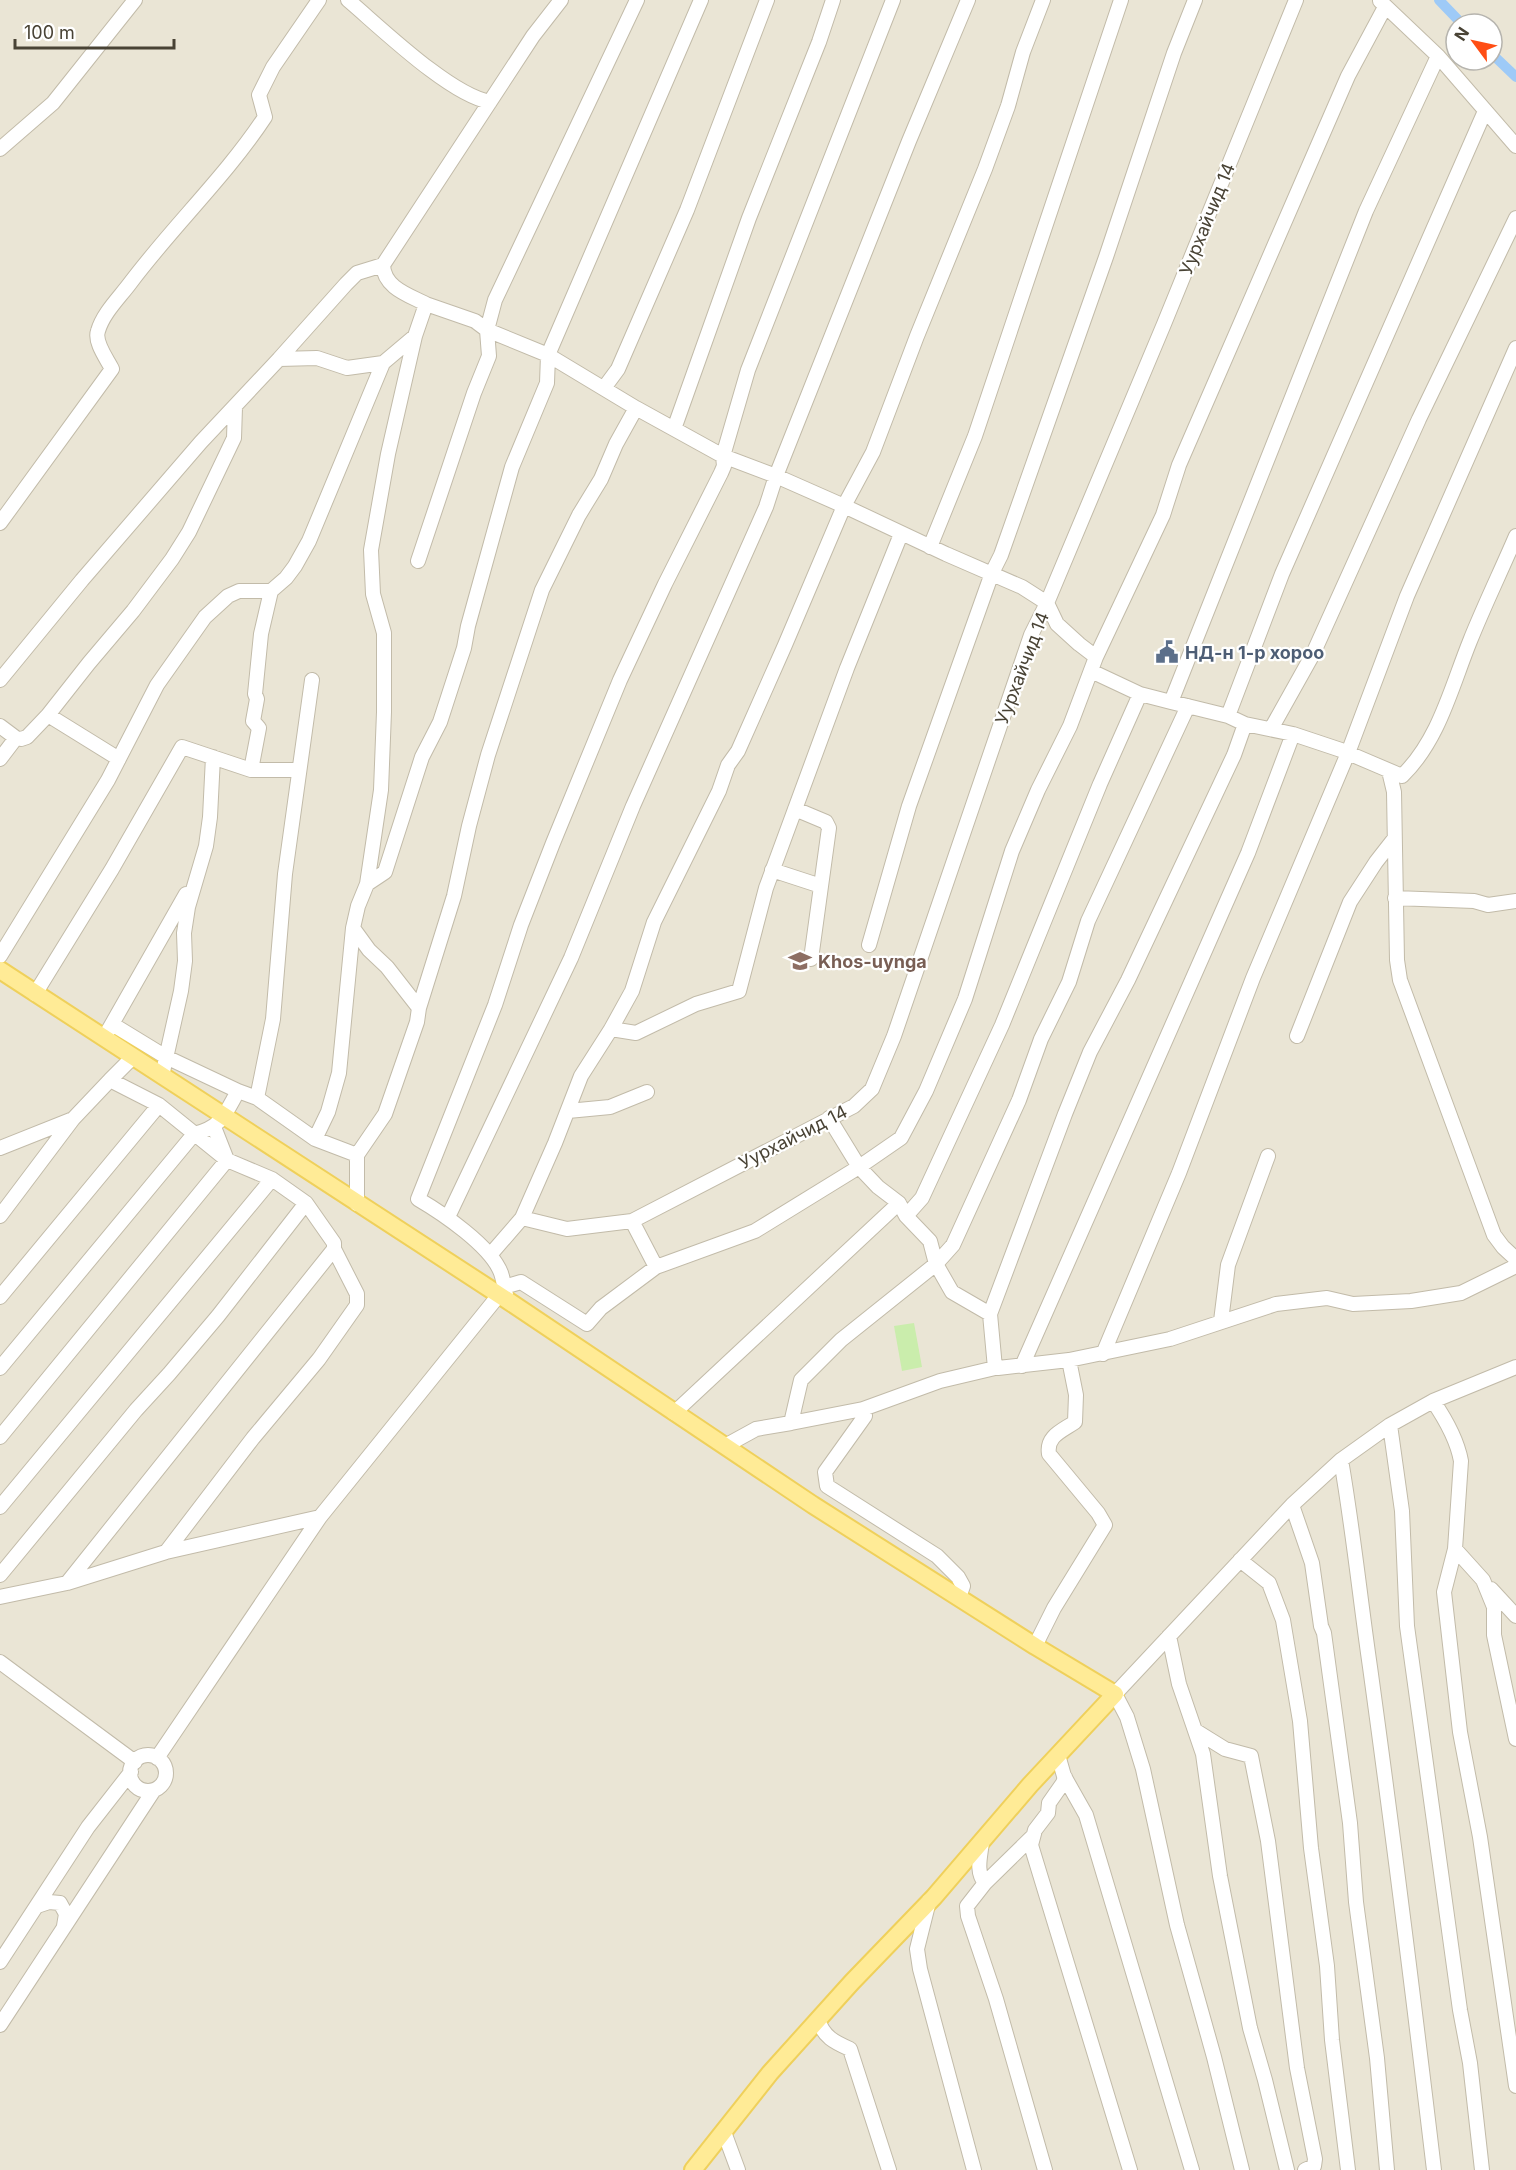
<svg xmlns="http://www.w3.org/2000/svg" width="1516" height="2170" viewBox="0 0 1516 2170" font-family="Inter,sans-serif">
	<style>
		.residential { fill: #eae5d5; fill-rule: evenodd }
		.green { fill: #caedac }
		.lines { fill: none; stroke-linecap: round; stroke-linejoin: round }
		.canal { stroke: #9ecaf7; stroke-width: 10 }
		.minor-casing { stroke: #c2bba9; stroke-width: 16 }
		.major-casing { stroke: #efd05b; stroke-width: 20 }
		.minor { stroke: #fff; stroke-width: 14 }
		.major { stroke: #ffeb96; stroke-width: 16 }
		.labels { text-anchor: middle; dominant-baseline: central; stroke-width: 4.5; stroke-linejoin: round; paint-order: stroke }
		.street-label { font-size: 18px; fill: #494335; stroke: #fff }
		.service-label { font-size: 18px; font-weight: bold; fill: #4e5e75; stroke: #fff; text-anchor: start }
		.education-label { font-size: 18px; font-weight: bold; fill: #785e54; stroke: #fff; text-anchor: start }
	</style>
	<rect width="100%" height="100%" fill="#f5f2e7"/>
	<path class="residential" d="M 0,0 L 1516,0 L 1516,2170 L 0,2170 ZM 1456,24 L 1492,24 L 1492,60 L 1456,60 Z"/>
	<path class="green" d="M 914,1323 L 922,1367 L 902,1371 L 894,1326 Z"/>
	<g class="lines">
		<path class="canal" d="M 1439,0 L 1462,24
			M 1492,54 L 1516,77"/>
		<g class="minor-casing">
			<path id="minor" d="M 348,0 C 381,28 450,95 490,102
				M 1380,1 L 1438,56 L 1516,146
				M 1438,56 L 1366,211 L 1171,702 L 1228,716 L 1245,724 L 1293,734 L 1341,750 L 1402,776 C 1439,740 1451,688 1470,641 C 1484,606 1501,571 1516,536
				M 0,149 L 53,103 L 135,0
				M 426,304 L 475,321 L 487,330 L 548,355 L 636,408 L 723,456 L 776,476 L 844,506 L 946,554 L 1022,587 L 1047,603 L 1057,624 L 1079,644 L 1096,657
				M 279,359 L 317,358 L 347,368 L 383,363
				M 604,388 L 618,369 L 687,210 L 767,0
				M 674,429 L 749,218 L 819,42 L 833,0
				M 0,523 L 112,369 C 107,359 94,342 98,331 C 103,313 120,297 131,282 C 174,225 226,176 265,117 L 259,95 L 273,67 L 319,0
				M 930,547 L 975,436 L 1121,0
				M 418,561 L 474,393 L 489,356 L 487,330 L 495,300 L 637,0
				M 1091,671 L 1140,694 L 1171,702
				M 0,680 L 82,580 L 201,442 L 279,359 L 346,284 L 357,273 L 383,265
				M 48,715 L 119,759
				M 1228,716 L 1282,574 L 1485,111
				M 0,726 L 16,738 L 21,739 L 27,737 L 48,715 L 89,663 L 133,611 L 172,559 L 189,532 L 234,438 L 235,407
				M 1271,729 L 1313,654 L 1419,419 L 1516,218
				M 0,759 L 16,738
				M 251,770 L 259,728 L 253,721 L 257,699 L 255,694 L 261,634 L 271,591
				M 1389,771 L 1394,792 L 1397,960 L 1400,980 L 1494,1235 L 1503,1247 L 1516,1259
				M 795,809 L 826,822 L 829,828 L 811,959
				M 772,870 L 821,886
				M 367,884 L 381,790 L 384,712 L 384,633 L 373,594 L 371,550 L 388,454 L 415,336 L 426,304 C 409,295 384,288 383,265 L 533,36 L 561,0
				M 1395,898 L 1474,901 L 1488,905 L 1516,901
				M 869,945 L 909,806 L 992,573 L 1001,555 L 1106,257 L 1174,53 L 1195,0
				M 0,956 L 108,780 L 157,685 L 205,617 L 228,596 L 239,591 L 271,591 L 286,578 L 295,566 L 309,541 L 383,363 L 415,336
				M 35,994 L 112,869 L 182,747 L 251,770 L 299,770
				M 419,1008 L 387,967 L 369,950 L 353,928 L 358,906 L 367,884 L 385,872 L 422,757 L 440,722 L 464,648 L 468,626 L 512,467 L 547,383 L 548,355 L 701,0
				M 112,1024 L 166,1057 L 238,1091
				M 611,1029 L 632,991 L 654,922 L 719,791 L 728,765 L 738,751 L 785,645 L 844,506 L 873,452 L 917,336 L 985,169 L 1008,106 L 1023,52 L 1043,0
				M 1297,1036 L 1350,902 L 1376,862 L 1394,839
				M 104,1038 L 186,894
				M 162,1076 L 181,991 L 185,961 L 184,933 L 188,907 L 206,846 L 210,817 L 213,757
				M 110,1080 L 133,1057
				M 257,1098 L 273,1019 L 285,874 L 312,680
				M 568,1111 L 610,1107 L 647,1092
				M 829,1118 L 859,1167 L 901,1138 L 926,1091 L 965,999 L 1012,851 L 1038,790 L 1070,726 L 1096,657 L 1163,515 L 1179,465 L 1348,76 L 1385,7
				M 315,1139 L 328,1112 L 339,1073 L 353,928
				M 0,1148 L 73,1119 L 110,1080 L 159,1105 L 227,1160 L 272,1179 L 306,1203 L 334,1243 L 334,1249 L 67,1583
				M 357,1204 L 357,1155 L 385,1114 L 417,1022 L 419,1008 L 454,896 L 469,826 L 488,755 L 542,590 L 579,515 L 601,479 L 616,444 L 636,408
				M 0,1216 L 73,1119
				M 906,1216 L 922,1198 L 1002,1025 L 1100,784 L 1140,694
				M 448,1217 L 571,958 L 633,806 L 766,507 L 776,476 L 909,141 L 968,0
				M 522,1218 L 555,1143 L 581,1076 L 611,1029 L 636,1033 L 696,1004 L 739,991 L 766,888 L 847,668 L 901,534
				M 632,1221 L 854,1106 L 872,1089 L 894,1036 L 1031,635 L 1047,603 L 1164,324 L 1296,0
				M 490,1255 L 522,1218 L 567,1229 L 632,1221 L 656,1267 L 755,1231 L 859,1167 L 878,1187 L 899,1203 L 906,1216 L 930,1241 L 936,1264 L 952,1292 L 990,1314 L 995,1368 L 998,1368 L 1069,1360 L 1170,1339 L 1276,1304 L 1327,1298 L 1353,1304 L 1411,1301 L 1461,1293 L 1516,1266
				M 504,1287 L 521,1282 L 587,1324 L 601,1308 L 656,1267
				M 0,1297 L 159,1105
				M 507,1300 C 505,1291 504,1282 501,1273 C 491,1246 442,1213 418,1199 L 495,1005 L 521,925 L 553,843 L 620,680 L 665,584 L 721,473 L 724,466 L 723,456 L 748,370 L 893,0
				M 990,1314 L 1065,1114 L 1090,1052 L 1128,980 L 1234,755 L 1245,724
				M 1221,1321 L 1228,1265 L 1268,1156
				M 1103,1354 L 1179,1173 L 1253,978 L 1348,753 L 1407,596 L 1516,348
				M 1022,1366 L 1248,853 L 1293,734
				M 0,1368 L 194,1134 C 222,1127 225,1114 238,1091 L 257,1098 L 315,1139 L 357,1155
				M 1433,1401 C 1446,1420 1457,1439 1461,1461 L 1455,1549 L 1444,1592 L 1460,1732 L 1480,1837 L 1516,2086
				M 863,1409 L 865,1416 L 825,1472 L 827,1486 L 937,1556 L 958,1577 L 963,1586 L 959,1597
				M 674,1413 L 899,1203
				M 791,1423 L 863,1409 L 940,1381 L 995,1368
				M 1390,1425 L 1402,1511 L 1407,1626 L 1460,2010 L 1470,2063 L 1482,2170
				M 0,1437 L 227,1160 L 214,1127
				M 725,1446 L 756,1429 L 791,1423 L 801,1380 L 841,1340 L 936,1264 L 953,1245 L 1019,1100 L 1041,1039 L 1069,982 L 1088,921 L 1188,706
				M 1341,1460 C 1353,1529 1360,1598 1370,1667 C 1393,1834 1414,2002 1434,2170
				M 1292,1505 L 1312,1563 L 1321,1626 L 1324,1633 L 1350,1823 L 1356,1902 L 1377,2058 L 1387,2170
				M 0,1507 L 272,1179
				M 1455,1549 L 1483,1580 L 1494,1607 L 1494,1635 L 1516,1739
				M 166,1552 L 253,1438 L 319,1359 L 357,1305 L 357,1294 L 334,1249
				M 1240,1560 L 1269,1583 L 1283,1620 L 1300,1721 L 1311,1848 L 1327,1966 L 1332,2040 L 1348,2170
				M 0,1575 L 136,1410 L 169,1374 L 218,1316 L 306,1203
				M 1491,1589 L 1516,1616
				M 0,1597 L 67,1583 L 166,1552 L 320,1517 L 499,1295
				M 1169,1636 L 1179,1684 L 1203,1754 L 1220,1876 L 1250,2028 L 1265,2080 L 1287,2170
				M 1035,1646 L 1054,1608 L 1105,1525 L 1098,1513 L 1049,1454 C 1046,1436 1062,1431 1075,1422 L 1076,1395 L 1069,1360
				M 0,1662 L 135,1762
				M 1196,1731 L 1225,1749 L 1251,1756 L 1268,1841 L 1297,2068 L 1315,2159 L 1314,2166 L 1305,2170
				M 1058,1755 L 1064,1776 L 1086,1815 L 1192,2170
				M130 1773a18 18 0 1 1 36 0a18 18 0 1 1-36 0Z
				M 157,1758 L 320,1517
				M 1065,1777 L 1063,1783 L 1049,1803 L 1048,1813 L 1035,1830 L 1031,1845 L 1130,2170
				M 982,1841 C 981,1855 975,1871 985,1883 L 967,1906 L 968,1916 L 996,1999 L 1045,2170
				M 985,1883 L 1033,1836
				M 929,1901 L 917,1949 L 920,1969 L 974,2170
				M 37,1906 L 49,1902 L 60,1903 L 66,1914 L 64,1926
				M 0,1962 L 88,1827 L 131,1772
				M 818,2020 C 824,2037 834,2042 850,2049 L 889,2170
				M 0,2025 L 154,1790
				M 724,2132 L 738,2170
				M 1242,2170 L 1214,2057 L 1177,1925 L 1143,1769 L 1127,1717 L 1115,1694 L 1292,1505 L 1341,1460 L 1390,1425 L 1433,1401 L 1516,1367"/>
		</g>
		<g class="major-casing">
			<path id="major" d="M 0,970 L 507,1300 L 813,1505 L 1035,1646 L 1115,1694 L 1030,1785 L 934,1897 L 852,1982 L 770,2073 L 693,2170"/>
		</g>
		<use href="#minor" class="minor"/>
		<use href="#major" class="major"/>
	</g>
	<defs>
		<g id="civic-bare" transform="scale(1.8)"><path d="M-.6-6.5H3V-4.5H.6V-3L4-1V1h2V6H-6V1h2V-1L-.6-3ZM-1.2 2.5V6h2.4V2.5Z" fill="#5c6f8a" stroke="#fff" stroke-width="2.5" paint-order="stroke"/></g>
		<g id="school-bare" transform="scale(1.8)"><path d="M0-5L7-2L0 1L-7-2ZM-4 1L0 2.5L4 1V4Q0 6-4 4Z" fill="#8d6e63" stroke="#fff" stroke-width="2.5" paint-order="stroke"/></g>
	</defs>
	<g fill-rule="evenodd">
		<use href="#civic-bare" x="1167" y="652"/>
		<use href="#school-bare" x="800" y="961"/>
	</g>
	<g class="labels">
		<g class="street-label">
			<text transform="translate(1207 219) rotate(-68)">Уурхайчид 14</text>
			<text transform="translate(1022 668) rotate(-69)">Уурхайчид 14</text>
			<text transform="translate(793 1137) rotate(-27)">Уурхайчид 14</text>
		</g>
		<g class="service-label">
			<text x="1185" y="652">НД-н 1-р хороо</text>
		</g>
		<g class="education-label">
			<text x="818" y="961">Khos-uynga</text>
		</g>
	</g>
	<g transform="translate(1474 42) rotate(303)"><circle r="28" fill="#ffffff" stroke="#b6b4ae" stroke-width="1.5"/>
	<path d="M0-4.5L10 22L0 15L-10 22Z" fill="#ff4e14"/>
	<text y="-9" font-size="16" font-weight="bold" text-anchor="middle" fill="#494335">N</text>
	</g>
	<path d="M15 39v9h159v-9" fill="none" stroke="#494335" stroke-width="3"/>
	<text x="24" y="39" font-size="18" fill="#494335" stroke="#ffffff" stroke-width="4.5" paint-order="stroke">100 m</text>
</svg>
